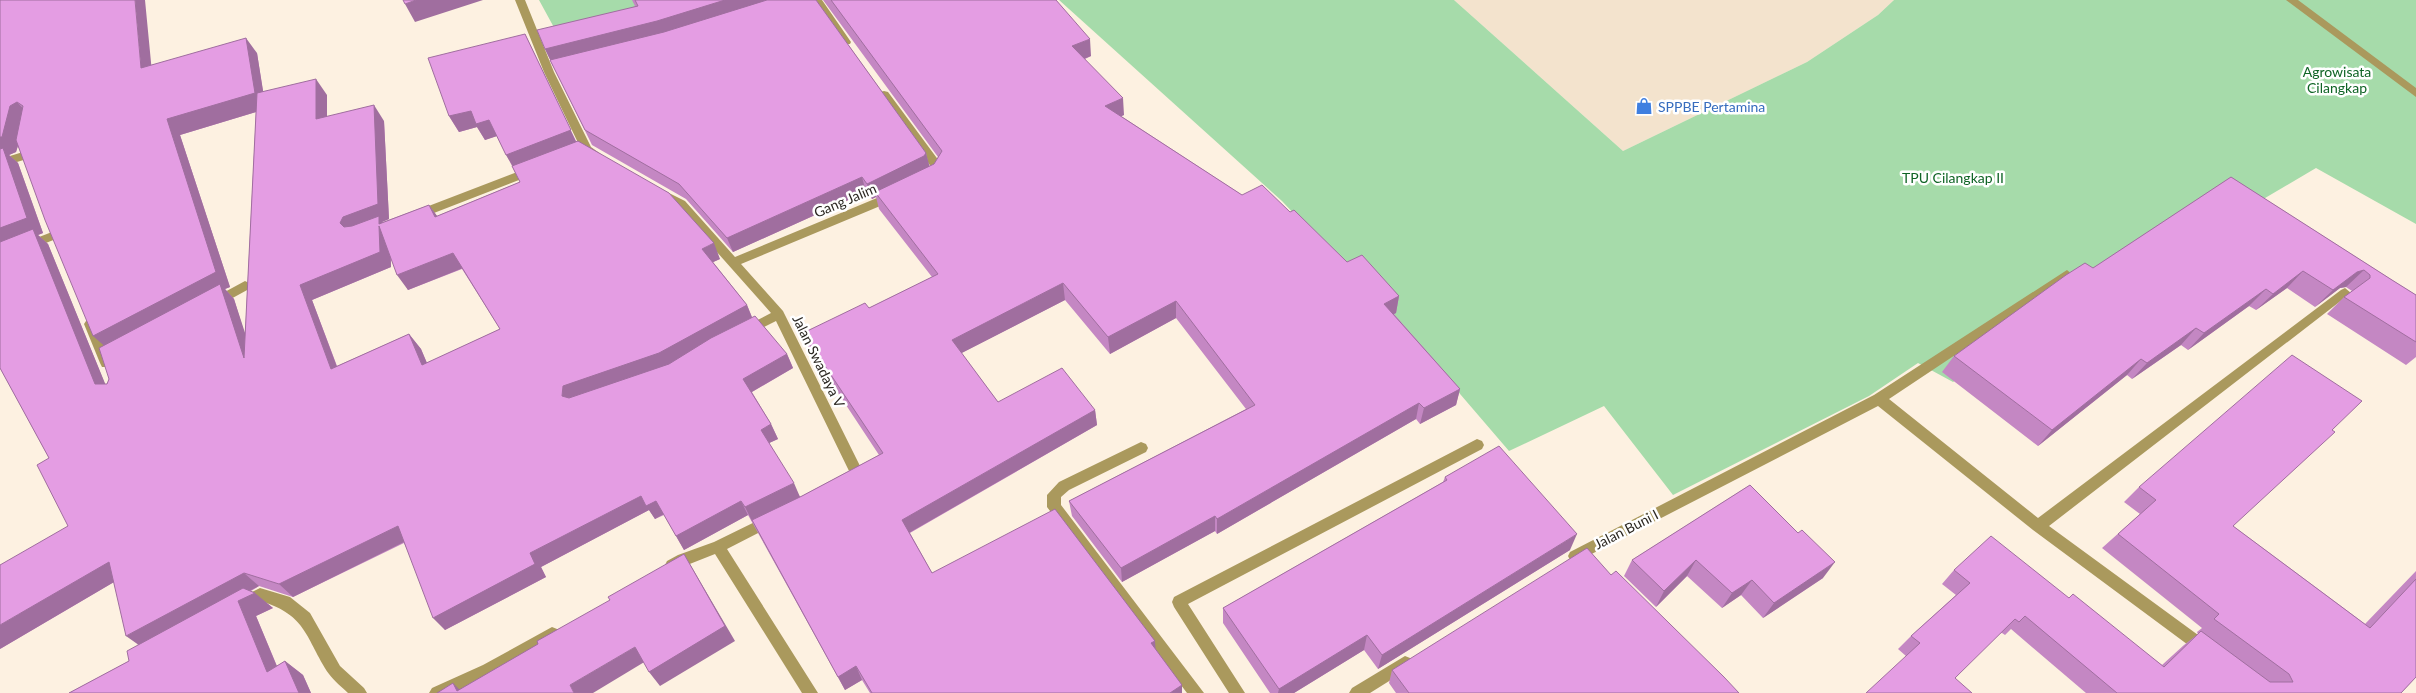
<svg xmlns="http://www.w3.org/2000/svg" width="2416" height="693" viewBox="0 0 2416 693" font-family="Lato,sans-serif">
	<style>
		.built { fill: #f3e3cd }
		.green { fill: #a6dbaa }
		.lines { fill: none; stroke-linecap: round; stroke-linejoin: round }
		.minor { fill: #aa995d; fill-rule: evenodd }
		.wall { fill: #c487c3; fill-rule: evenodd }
		.shaded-wall { fill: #a06e9f }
		.building { fill: #e49de3; stroke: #a06e9f; fill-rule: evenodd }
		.labels { text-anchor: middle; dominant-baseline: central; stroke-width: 5; stroke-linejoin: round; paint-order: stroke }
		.park-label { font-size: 14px; fill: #0f6425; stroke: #fff }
		.shop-label { font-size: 14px; fill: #366cbe; stroke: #fff; text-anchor: start }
		.street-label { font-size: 14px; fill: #2b2721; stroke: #fff }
	</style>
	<rect width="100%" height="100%" fill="#fdf1e1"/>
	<path class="built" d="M 1454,0 L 1894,0 L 1878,15 L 1807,62 L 1623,151 Z"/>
	<path class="green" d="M 539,0 L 679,0 L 563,44 Z
		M 1059,0 L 1454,0 L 1623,151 L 1807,62 L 1878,15 L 1894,0 L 2416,0 L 2416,224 L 2316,168 L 1953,382 L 1918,363 L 1869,396 L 1673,495 L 1604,406 L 1509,451 L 1418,345 L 1282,201 Z"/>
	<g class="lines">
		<path class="minor" d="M 515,0 L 525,0 L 554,72 L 591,147 L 602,155 L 600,158 L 592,158 L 581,149 L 544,72 Z
			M 812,0 L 822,0 L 851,42 L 850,44 L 842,44 Z
			M 2286,0 L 2298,0 L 2416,88 L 2416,97 Z
			M 884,91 L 888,92 L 942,165 L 944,168 L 937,179 L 929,179 L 927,176 L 932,168 L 880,98 L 880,92 Z
			M 23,152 L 29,156 L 27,159 L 0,167 L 0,159 Z
			M 533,166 L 537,167 L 539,170 L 537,173 L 421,218 L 413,218 L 411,215 L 413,212 Z
			M 663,190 L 685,201 L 735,257 L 889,193 L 897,193 L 899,196 L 897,199 L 741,264 L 783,311 L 865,476 L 863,480 L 851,485 L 846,483 L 844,479 L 850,473 L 776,321 L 752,333 L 744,333 L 742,330 L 744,327 L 771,313 L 677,207 L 659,197 L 657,194 L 659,191 Z
			M 52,232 L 56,233 L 58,236 L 56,239 L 0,261 L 0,252 Z
			M 2067,270 L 2073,275 L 2071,278 L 1889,399 L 2038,518 L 2341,290 L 2345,288 L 2351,293 L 2049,526 L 2209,643 L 2211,648 L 2209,653 L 2204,655 L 2199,653 L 2033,530 L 1878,406 L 1580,560 L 1575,562 L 1570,560 L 1568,556 L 1570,552 L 1874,395 Z
			M 245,281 L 249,283 L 251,286 L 249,289 L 218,306 L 210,306 L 208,303 L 210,300 Z
			M 90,319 L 94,321 L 96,324 L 112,363 L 110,367 L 102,367 L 100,363 L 84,324 L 86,321 Z
			M 1477,439 L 1482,441 L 1484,445 L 1482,449 L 1188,604 L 1245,693 L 1229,693 L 1174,607 L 1172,602 L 1174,597 Z
			M 1141,442 L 1146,444 L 1148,448 L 1146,452 L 1069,490 L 1061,497 L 1061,505 L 1204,693 L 1187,693 L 1047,507 L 1047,495 L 1059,482 Z
			M 771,514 L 776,516 L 778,520 L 776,524 L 727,549 L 818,693 L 802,693 L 715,554 L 672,571 L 667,569 L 665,565 L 667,561 L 678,555 L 714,542 Z
			M 260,588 L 290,597 L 310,613 L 340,666 L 364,688 L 367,693 L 348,693 C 342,687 334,681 329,674 C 305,638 308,616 261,601 L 245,610 L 240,608 L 238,603 L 240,598 Z
			M 552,627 L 557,629 L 559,634 L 557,639 L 493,675 L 453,693 L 429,693 L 432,688 L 483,665 Z
			M 1405,656 L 1410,658 L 1412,663 L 1410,668 L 1370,693 L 1349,693 L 1352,688 Z"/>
	</g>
	<path class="wall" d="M 0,0 L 151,65 L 257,53 L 263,92 L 327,95 L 327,117 L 384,121 L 389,219 L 382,222 L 383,222 L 429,205 L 437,216 L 520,182 L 497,136 L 485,140 L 477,127 L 459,132 L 449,116 L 525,34 L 576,141 L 720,259 L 713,262 L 747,305 L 752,317 L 787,354 L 793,368 L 752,392 L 771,424 L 778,439 L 769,443 L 800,497 L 879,455 L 809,349 L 803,333 L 869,308 L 932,277 L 879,209 L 876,197 L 872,199 L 866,192 L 733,252 L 686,199 L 592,145 L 545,49 L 635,6 L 632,0 L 816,0 L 926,153 L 929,166 L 934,164 L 938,157 L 823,0 L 1056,0 L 1091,56 L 1085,59 L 1124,115 L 1121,116 L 1242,195 L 1290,212 L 1347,262 L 1399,296 L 1396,313 L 1394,314 L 1460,389 L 1456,405 L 1420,424 L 1416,419 L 1217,534 L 1215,531 L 1122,582 L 1072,516 L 1069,501 L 1246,409 L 1176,318 L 1110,354 L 1065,300 L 961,353 L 998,402 L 1095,410 L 1097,425 L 910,533 L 932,573 L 1155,641 L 1155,650 L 1182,693 L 870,693 L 862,680 L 845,690 L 748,515 L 684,550 L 664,515 L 655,519 L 649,510 L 541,567 L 546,577 L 445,630 L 404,543 L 293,597 L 259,586 L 251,591 L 273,608 L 256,616 L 277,666 L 285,661 L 303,675 L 311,693 L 69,693 L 129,661 L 138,645 L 114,582 L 0,649 L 68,526 L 49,458 L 0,368 ZM 256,112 L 245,335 L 234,299 L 225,289 L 230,287 L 180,135 ZM 18,146 L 104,346 L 109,379 L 107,384 L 105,384 L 48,244 L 38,235 L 43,233 L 18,163 L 9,155 L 16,152 ZM 391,258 L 408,290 L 462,269 L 500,329 L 427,363 L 421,349 L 409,334 L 337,366 L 312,300 L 391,267 Z
		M 2231,177 L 2392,280 L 2416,295 L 2416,357 L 2406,365 L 2327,314 L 2344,297 L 2352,291 L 2346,287 L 2340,288 L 2315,307 L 2287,288 L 2256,310 L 2249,306 L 2188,350 L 2181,345 L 2132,379 L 2127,375 L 2038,446 L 1942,372 L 1954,356 L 2093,268 Z
		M 1445,477 L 1570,550 L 1378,669 L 1364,650 L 1294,693 L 1270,693 L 1223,623 L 1223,608 L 1443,482 Z
		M 1750,485 L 1823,578 L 1763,618 L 1741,595 L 1722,608 L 1687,576 L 1656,607 L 1624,576 L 1632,560 Z
		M 2139,487 L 2233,526 L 2365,624 L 2416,571 L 2416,677 L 2401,693 L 2086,693 L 2011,629 L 2005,635 L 2002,633 L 1906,656 L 1898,649 L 1911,636 L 1956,595 L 1942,584 L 1954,570 L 2069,598 L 2162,665 L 2184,645 L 2198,634 L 2197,632 L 2202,628 L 2102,548 L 2140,514 L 2124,502 Z
		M 1611,575 L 1739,693 L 1396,693 L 1389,683 L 1392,670 Z"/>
	<path class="shaded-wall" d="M 135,0 L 145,0 L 153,83 L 141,68 Z
		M 416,0 L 483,0 L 415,22 L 405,4 Z
		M 725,0 L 787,0 L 553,66 L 545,49 Z
		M 525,34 L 578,146 L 515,170 L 506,155 Z
		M 246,38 L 257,53 L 266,109 L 180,135 L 230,287 L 225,289 L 234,299 L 258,373 L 109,350 L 93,336 L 167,119 Z
		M 1090,39 L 1091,56 L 1074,63 L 1072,46 Z
		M 316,79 L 327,95 L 327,135 L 316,119 Z
		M 1123,98 L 1124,115 L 1106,123 L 1105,106 Z
		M 17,102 L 31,117 L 25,122 L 16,152 L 9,155 L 18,163 L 43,233 L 38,235 L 48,244 L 111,398 L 95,384 L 0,250 L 0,137 L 10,106 Z
		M 374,105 L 384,121 L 389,219 L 382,222 L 390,232 L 379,224 L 351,238 L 340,223 Z
		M 471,111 L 489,120 L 497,136 L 485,140 L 477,127 L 459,132 L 449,116 Z
		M 926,153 L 930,168 L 875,192 L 876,197 L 872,199 L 867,184 Z
		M 862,177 L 866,192 L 733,252 L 727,238 Z
		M 429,205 L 440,220 L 435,217 Z
		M 379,226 L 390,241 L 391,267 L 312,300 L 343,383 L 331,369 L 300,285 Z
		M 714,243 L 720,259 L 709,264 L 702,249 Z
		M 453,253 L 463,268 L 408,290 L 397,275 Z
		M 2364,270 L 2346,287 L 2340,288 L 2315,307 L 2333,290 L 2357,272 Z
		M 2303,271 L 2287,288 L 2256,310 L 2273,294 Z
		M 1063,283 L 1065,300 L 956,356 L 952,340 Z
		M 2266,289 L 2249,306 L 2188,350 L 2204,333 Z
		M 1399,296 L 1396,313 L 1382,320 L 1384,304 Z
		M 1176,301 L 1176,318 L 1110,354 L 1108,337 Z
		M 747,305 L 753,320 L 667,367 L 571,410 L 562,396 L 563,386 Z
		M 2196,328 L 2181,345 L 2132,379 L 2147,363 Z
		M 409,334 L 421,349 L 434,380 L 422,365 Z
		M 787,354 L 793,368 L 750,393 L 743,379 Z
		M 2141,359 L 2127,375 L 2038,446 L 2052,430 Z
		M 1460,389 L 1456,405 L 1420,424 L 1424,408 Z
		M 1419,403 L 1416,419 L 1217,534 L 1217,519 Z
		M 1095,410 L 1097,425 L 907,534 L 902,520 Z
		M 771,424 L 778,439 L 767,444 L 761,430 Z
		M 794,483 L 800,497 L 752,521 L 745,507 Z
		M 641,496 L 656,501 L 664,514 L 655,519 L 649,510 L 541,567 L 546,577 L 445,630 L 433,618 L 530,553 Z
		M 741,501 L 748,515 L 684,550 L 676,536 Z
		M 1215,516 L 1215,531 L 1122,582 L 1121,568 Z
		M 398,526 L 410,539 L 293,597 L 279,584 Z
		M 1577,534 L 1570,550 L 1378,669 L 1382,655 Z
		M 684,554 L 735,641 L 660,686 L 649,672 Z
		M 1696,560 L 1687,576 L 1656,607 L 1664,591 Z
		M 109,562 L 126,575 L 0,649 L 0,625 Z
		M 1835,562 L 1823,578 L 1763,618 L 1774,603 Z
		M 244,573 L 259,586 L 143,648 L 126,636 Z
		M 1752,580 L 1741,595 L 1722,608 L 1732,593 Z
		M 255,593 L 273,608 L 256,616 L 285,686 L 267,672 L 238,601 Z
		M 1367,635 L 1364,650 L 1294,693 L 1278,693 L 1279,689 Z
		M 1155,641 L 1156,655 L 1151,643 Z
		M 635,647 L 646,661 L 593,693 L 574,693 L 570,685 Z
		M 285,661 L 303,675 L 311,693 L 299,693 Z
		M 856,666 L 862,680 L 845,690 L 838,677 Z
		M 453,683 L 463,693 L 457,691 Z
		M 1182,685 L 1182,693 L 1170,693 Z"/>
	<path class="building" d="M 0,0 L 135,0 L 141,68 L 246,38 L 255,93 L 167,119 L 216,272 L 93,336 L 45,220 L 16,140 L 23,106 L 17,102 L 10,106 L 2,137 L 0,137 Z
		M 403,0 L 416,0 L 405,4 Z
		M 635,0 L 725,0 L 657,21 L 545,49 L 537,30 L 638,6 Z
		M 767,0 L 816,0 L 926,153 L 924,156 L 867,184 L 862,177 L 727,238 L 679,184 L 585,130 L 550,60 L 664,32 Z
		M 831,0 L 1056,0 L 1090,39 L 1072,46 L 1123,98 L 1105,106 L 1242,195 L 1262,185 L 1290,212 L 1294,210 L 1347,262 L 1362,255 L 1399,296 L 1384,304 L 1460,389 L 1424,408 L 1419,403 L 1217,519 L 1215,516 L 1121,568 L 1069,501 L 1255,405 L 1176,301 L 1108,337 L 1063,283 L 952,340 L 998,402 L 1062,368 L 1095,410 L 902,520 L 932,573 L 1055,509 L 1155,641 L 1151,643 L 1182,685 L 1170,693 L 872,693 L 856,666 L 838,677 L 752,520 L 802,496 L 883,453 L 803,333 L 865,303 L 869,308 L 938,274 L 875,192 L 934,164 L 942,151 Z
		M 525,34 L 571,130 L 506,155 L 489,120 L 476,124 L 471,111 L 449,116 L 428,58 Z
		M 316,79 L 316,119 L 374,105 L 378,204 L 343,217 L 340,223 L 344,227 L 352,226 L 379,216 L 379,224 L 429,205 L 435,217 L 520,182 L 512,166 L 578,141 L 669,193 L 714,243 L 702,249 L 747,305 L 659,353 L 563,386 L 562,396 L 569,398 L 669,364 L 711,338 L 755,316 L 787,354 L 743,379 L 771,424 L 761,430 L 794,483 L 745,507 L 741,501 L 676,536 L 656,501 L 646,506 L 641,496 L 530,553 L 535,564 L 433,618 L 398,526 L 279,584 L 244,573 L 126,636 L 109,562 L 0,625 L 0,565 L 68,526 L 37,465 L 49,458 L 0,368 L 0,242 L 33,229 L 95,384 L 107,384 L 109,379 L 99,348 L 220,284 L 244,358 L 257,93 ZM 379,226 L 397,275 L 453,253 L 500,329 L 422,365 L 409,334 L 331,369 L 300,285 L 380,252 Z
		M 3,148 L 27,218 L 0,228 L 0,149 Z
		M 2231,177 L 2392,280 L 2416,295 L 2416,342 L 2344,297 L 2370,278 L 2370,275 L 2364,270 L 2357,272 L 2333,290 L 2303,271 L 2273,294 L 2266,289 L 2204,333 L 2196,328 L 2147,363 L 2141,359 L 2052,430 L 1954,356 L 2066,275 L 2085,263 L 2093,268 Z
		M 2292,355 L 2362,401 L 2332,430 L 2335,432 L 2233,526 L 2370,628 L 2416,579 L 2416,677 L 2401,693 L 2117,693 L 2025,616 L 2019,622 L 2015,619 L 1955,678 L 1972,693 L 1866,693 L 1920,643 L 1911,636 L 1970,583 L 1954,570 L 1991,536 L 2069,598 L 2073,594 L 2164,667 L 2201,631 L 2270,682 L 2293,682 L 2289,674 L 2214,619 L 2219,614 L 2118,534 L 2156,500 L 2139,487 Z
		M 1499,446 L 1577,534 L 1382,655 L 1367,635 L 1279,689 L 1223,608 L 1447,480 L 1445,477 Z
		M 1750,485 L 1798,533 L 1802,530 L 1835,562 L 1774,603 L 1752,580 L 1732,593 L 1696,560 L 1664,591 L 1632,560 Z
		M 1587,548 L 1611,575 L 1616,571 L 1724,677 L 1739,693 L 1409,693 L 1392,670 Z
		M 684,554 L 725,626 L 649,672 L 635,647 L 570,685 L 574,693 L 437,693 L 453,683 L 457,691 L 538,644 L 537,641 L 610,600 L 608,597 Z
		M 243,588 L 255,593 L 238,601 L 267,672 L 285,661 L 299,693 L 69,693 L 129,661 L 127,651 Z"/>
	<defs>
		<g id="shop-bare" transform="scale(1.35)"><path d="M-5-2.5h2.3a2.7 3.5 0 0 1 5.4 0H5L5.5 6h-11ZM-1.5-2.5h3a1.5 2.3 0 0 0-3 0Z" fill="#3f7fe0" stroke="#fff" stroke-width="2.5" paint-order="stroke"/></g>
	</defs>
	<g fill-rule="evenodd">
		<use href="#shop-bare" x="1644" y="106"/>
	</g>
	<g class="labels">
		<g class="park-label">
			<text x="2337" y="71">Agrowisata<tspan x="2337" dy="16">Cilangkap</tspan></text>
			<text x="1953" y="177">TPU Cilangkap II</text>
		</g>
		<g class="shop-label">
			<text x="1658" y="106">SPPBE Pertamina</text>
		</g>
		<g class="street-label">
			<text transform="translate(845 200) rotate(-23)">Gang Jalim</text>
			<text transform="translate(819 361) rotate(64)">Jalan Swadaya V</text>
			<text transform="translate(1626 529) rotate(-27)">Jalan Buni I</text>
		</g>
	</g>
</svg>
